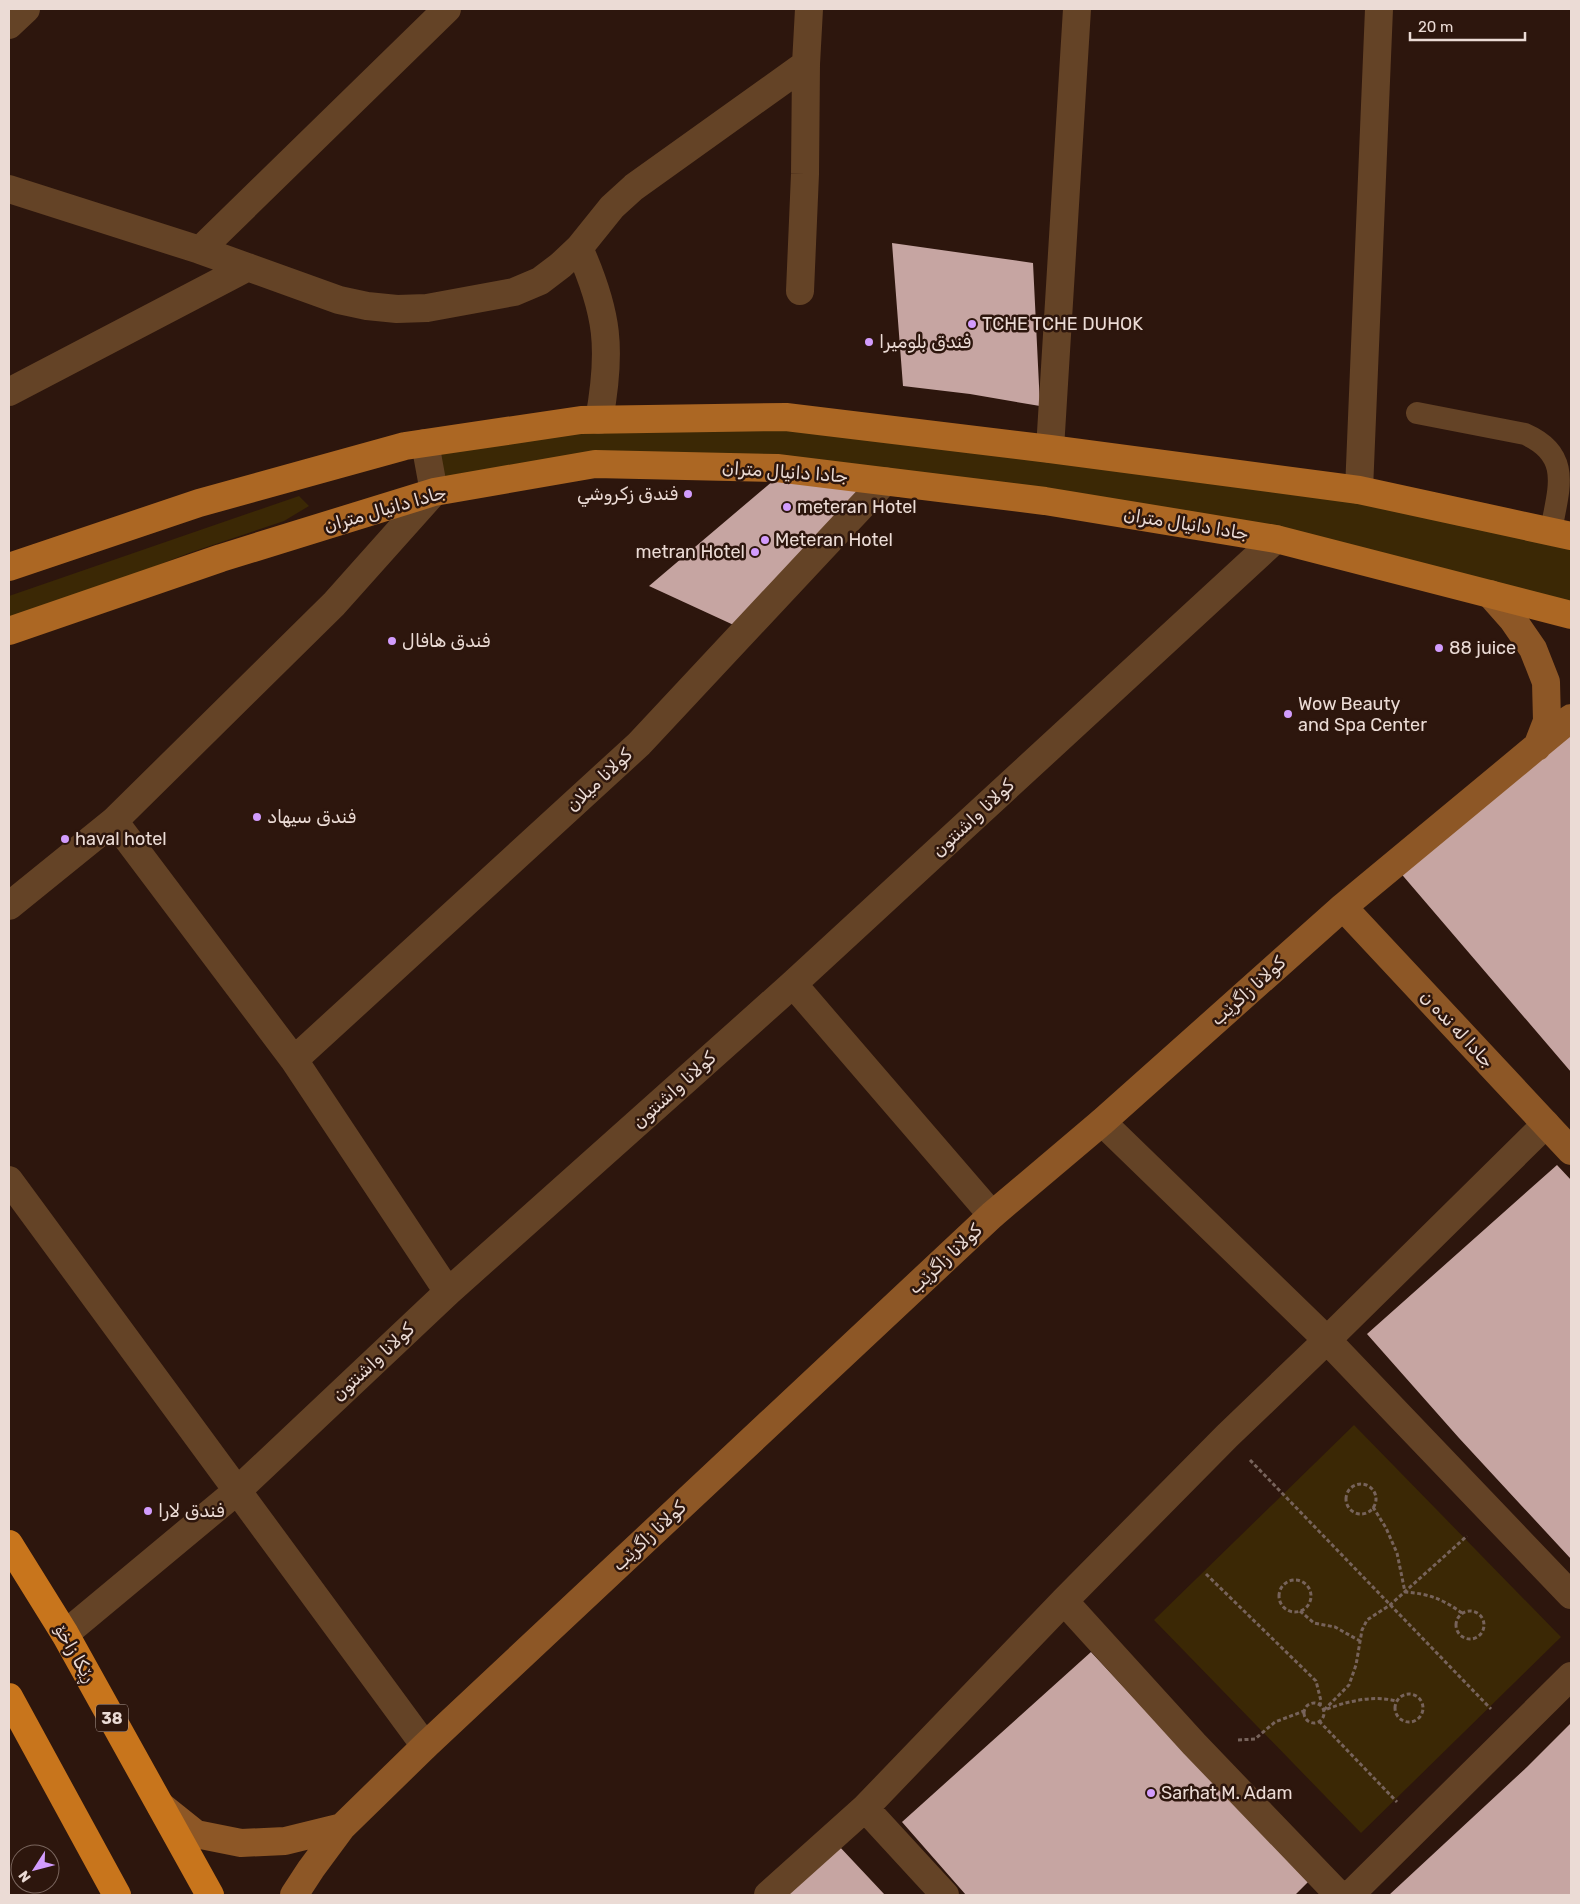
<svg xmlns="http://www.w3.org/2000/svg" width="1580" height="1904" viewBox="0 0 1580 1904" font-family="Rubik,'Noto Naskh Arabic',sans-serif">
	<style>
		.green { fill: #3b2805 }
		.building { fill: #c6a5a2 }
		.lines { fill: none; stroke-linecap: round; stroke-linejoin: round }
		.path { stroke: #77635b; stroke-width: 3; stroke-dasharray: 4 2.5; stroke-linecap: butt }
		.lane { stroke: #644326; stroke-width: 22 }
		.street { stroke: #644326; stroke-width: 28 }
		.secondary { stroke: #8d5726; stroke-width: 28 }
		.primary { stroke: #ac6723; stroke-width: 28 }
		.highway { stroke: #c8751c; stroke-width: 28 }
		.poi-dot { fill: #d29cfd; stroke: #2d160d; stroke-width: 2 }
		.labels { text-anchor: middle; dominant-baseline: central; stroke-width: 5; stroke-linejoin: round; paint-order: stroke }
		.shield { fill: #2d160d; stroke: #b2a099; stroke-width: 1 }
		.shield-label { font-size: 16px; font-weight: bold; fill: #ebdbd5 }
		.poi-label { font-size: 18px; fill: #ebdbd5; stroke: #2d160d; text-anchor: start }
		.street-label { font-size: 18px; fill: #ebdbd5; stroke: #2d160d }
	</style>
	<rect width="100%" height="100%" fill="#2d160d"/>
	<path class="green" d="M 718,423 L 1127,462 L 1571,542 L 1571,609 L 1492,588 L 763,461 L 438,486 L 431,447 L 502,437 Z
		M 299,496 L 309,506 L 284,521 L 189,553 L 77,597 L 9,620 L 9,596 Z
		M 1354,1425 L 1561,1637 L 1361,1833 L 1154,1620 Z"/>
	<path class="building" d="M 892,243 L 1033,263 L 1040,406 L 970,394 L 903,386 Z
		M 787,469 L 873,494 L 738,627 L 649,586 Z
		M 1571,725 L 1571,1072 L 1398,870 Z
		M 1557,1165 L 1571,1180 L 1571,1559 L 1459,1438 L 1367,1334 Z
		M 1091,1652 L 1220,1790 L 1308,1882 L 1295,1895 L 966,1895 L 902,1822 Z
		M 1571,1723 L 1571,1895 L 1389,1895 L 1527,1767 Z
		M 838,1845 L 885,1895 L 783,1895 Z"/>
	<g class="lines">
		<path class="path" d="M 1250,1460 L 1491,1709
			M1346 1499a15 15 0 1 1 30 0a15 15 0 1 1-30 0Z
			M 1373,1507 L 1386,1528 L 1397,1553 L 1405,1592 C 1430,1594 1442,1599 1462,1613
			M 1206,1574 L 1316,1681 L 1321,1701 L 1320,1705
			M1279 1596a16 16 0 1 1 32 0a16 16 0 1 1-32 0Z
			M1456 1625a14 14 0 1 1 28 0a14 14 0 1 1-28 0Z
			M 1300,1611 L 1314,1623 L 1335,1627 L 1360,1641
			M1395 1708a14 14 0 1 1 28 0a14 14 0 1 1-28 0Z
			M1304 1713a10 10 0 1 1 20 0a10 10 0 1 1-20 0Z
			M 1327,1709 C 1348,1701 1374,1695 1396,1701
			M 1324,1710 L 1349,1685 L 1356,1665 L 1362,1630 L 1367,1620 L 1390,1605 L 1467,1536
			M 1319,1721 L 1397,1802
			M 1238,1740 L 1255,1739 L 1275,1722 L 1304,1711"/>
		<path class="lane" d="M 1417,413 L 1525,434 C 1573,455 1558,490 1551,531"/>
		<path class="street" d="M 9,25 L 26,9
			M 9,189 L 200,250 L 339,300 L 367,306 L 397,309 L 427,308 L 514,292 L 540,281 L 561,265 L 579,248 L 612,207 L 634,187 L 806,64
			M 579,248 C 608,313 612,349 599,420
			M 200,250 L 447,9
			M 800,291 L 805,174 L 806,64 L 809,9
			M 9,392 L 248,267
			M 1050,449 L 1077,9
			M 1359,490 L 1379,9
			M 114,821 L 294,1060 L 448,1292
			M 9,906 L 114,821 L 334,604 L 434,492 L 425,443
			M 793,984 L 992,1215
			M 294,1060 L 639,744 L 885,481
			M 1102,1122 L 1327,1340 L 1571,1595
			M 9,1180 L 425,1746
			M 1064,1601 L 1194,1744 L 1339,1895
			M 65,1634 L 238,1490 L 448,1292 L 793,984 L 1276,539
			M 865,1808 L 945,1895
			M 768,1895 L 865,1808 L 1064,1601 L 1227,1436 L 1327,1340 L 1546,1124
			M 1350,1895 L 1571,1676"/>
		<path class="secondary" d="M 1490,594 L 1513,620 L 1533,649 L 1546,682 L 1547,721 L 1537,747
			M 1343,907 L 1571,1151
			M 161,1806 L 196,1834 L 241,1843 L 285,1841 L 342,1827
			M 294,1895 L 311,1869 L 342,1827 L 425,1746 L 992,1215 L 1102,1122 L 1343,907 L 1571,718"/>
		<path class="primary" d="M 9,567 L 199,503 L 405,446 L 581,420 L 786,417 L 1050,449 L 1359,490 L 1571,536
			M 9,631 L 221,558 L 434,492 L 595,464 L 777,468 L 1045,501 L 1276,539 L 1571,615"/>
		<path class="highway" d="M 9,1544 L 65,1634 L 210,1895
			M 9,1697 L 117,1895"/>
	</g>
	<g class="poi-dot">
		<circle cx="972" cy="324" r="5"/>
		<circle cx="869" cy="342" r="5"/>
		<circle cx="688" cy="494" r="5"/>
		<circle cx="787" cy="507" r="5"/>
		<circle cx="765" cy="540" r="5"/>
		<circle cx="755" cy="552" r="5"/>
		<circle cx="392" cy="641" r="5"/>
		<circle cx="1439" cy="648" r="5"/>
		<circle cx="1288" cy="714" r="5"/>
		<circle cx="257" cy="817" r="5"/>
		<circle cx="65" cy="839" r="5"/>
		<circle cx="148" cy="1511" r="5"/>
		<circle cx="1151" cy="1793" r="5"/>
	</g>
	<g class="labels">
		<rect class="shield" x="96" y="1704.5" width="32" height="27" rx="4"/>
		<g class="shield-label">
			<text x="112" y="1718">38</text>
		</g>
		<g class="poi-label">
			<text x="982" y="324">TCHE TCHE DUHOK</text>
			<text x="879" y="342">فندق بلوميرا</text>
			<text x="678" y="494" text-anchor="end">فندق زكروشي</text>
			<text x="797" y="507">meteran Hotel</text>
			<text x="775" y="540">Meteran Hotel</text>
			<text x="745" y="552" text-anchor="end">metran Hotel</text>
			<text x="402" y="641">فندق هافال</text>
			<text x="1449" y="648">88 juice</text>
			<text x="1298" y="704">Wow Beauty<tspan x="1298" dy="21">and Spa Center</tspan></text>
			<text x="267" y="817">فندق سيهاد</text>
			<text x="75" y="839">haval hotel</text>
			<text x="158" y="1511">فندق لارا</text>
			<text x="1161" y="1793">Sarhat M. Adam</text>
		</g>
		<g class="street-label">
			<text transform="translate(785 472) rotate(4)">جادا دانيال متران</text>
			<text transform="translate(385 509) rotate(-16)">جادا دانيال متران</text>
			<text transform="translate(1186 524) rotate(9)">جادا دانيال متران</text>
			<text transform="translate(599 780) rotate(-43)">كولانا ميلان</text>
			<text transform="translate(973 818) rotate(-43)">كولانا واشنتون</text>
			<text transform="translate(1248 991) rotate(-42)">كولانا زاگرێب</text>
			<text transform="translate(1457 1029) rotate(47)">جادا له نده ن</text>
			<text transform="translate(674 1090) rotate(-42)">كولانا واشنتون</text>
			<text transform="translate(945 1259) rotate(-43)">كولانا زاگرێب</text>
			<text transform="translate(373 1362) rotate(-43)">كولانا واشنتون</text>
			<text transform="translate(649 1536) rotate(-43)">كولانا زاگرێب</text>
			<text transform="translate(75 1653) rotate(60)">ڕێکا زاخۆ</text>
		</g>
	</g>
	<rect width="1580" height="1904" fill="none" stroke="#ebdbd5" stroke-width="20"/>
	<g transform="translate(35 1869) rotate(234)"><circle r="24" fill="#2d160d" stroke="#79655d"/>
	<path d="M0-4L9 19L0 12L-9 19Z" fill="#d29cfd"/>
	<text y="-8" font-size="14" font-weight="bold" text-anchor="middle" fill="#ebdbd5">N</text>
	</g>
	<path d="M1410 32v8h115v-8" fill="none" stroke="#ebdbd5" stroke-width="2.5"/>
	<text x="1418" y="32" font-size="15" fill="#ebdbd5" stroke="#2d160d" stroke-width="4" paint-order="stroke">20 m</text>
</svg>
